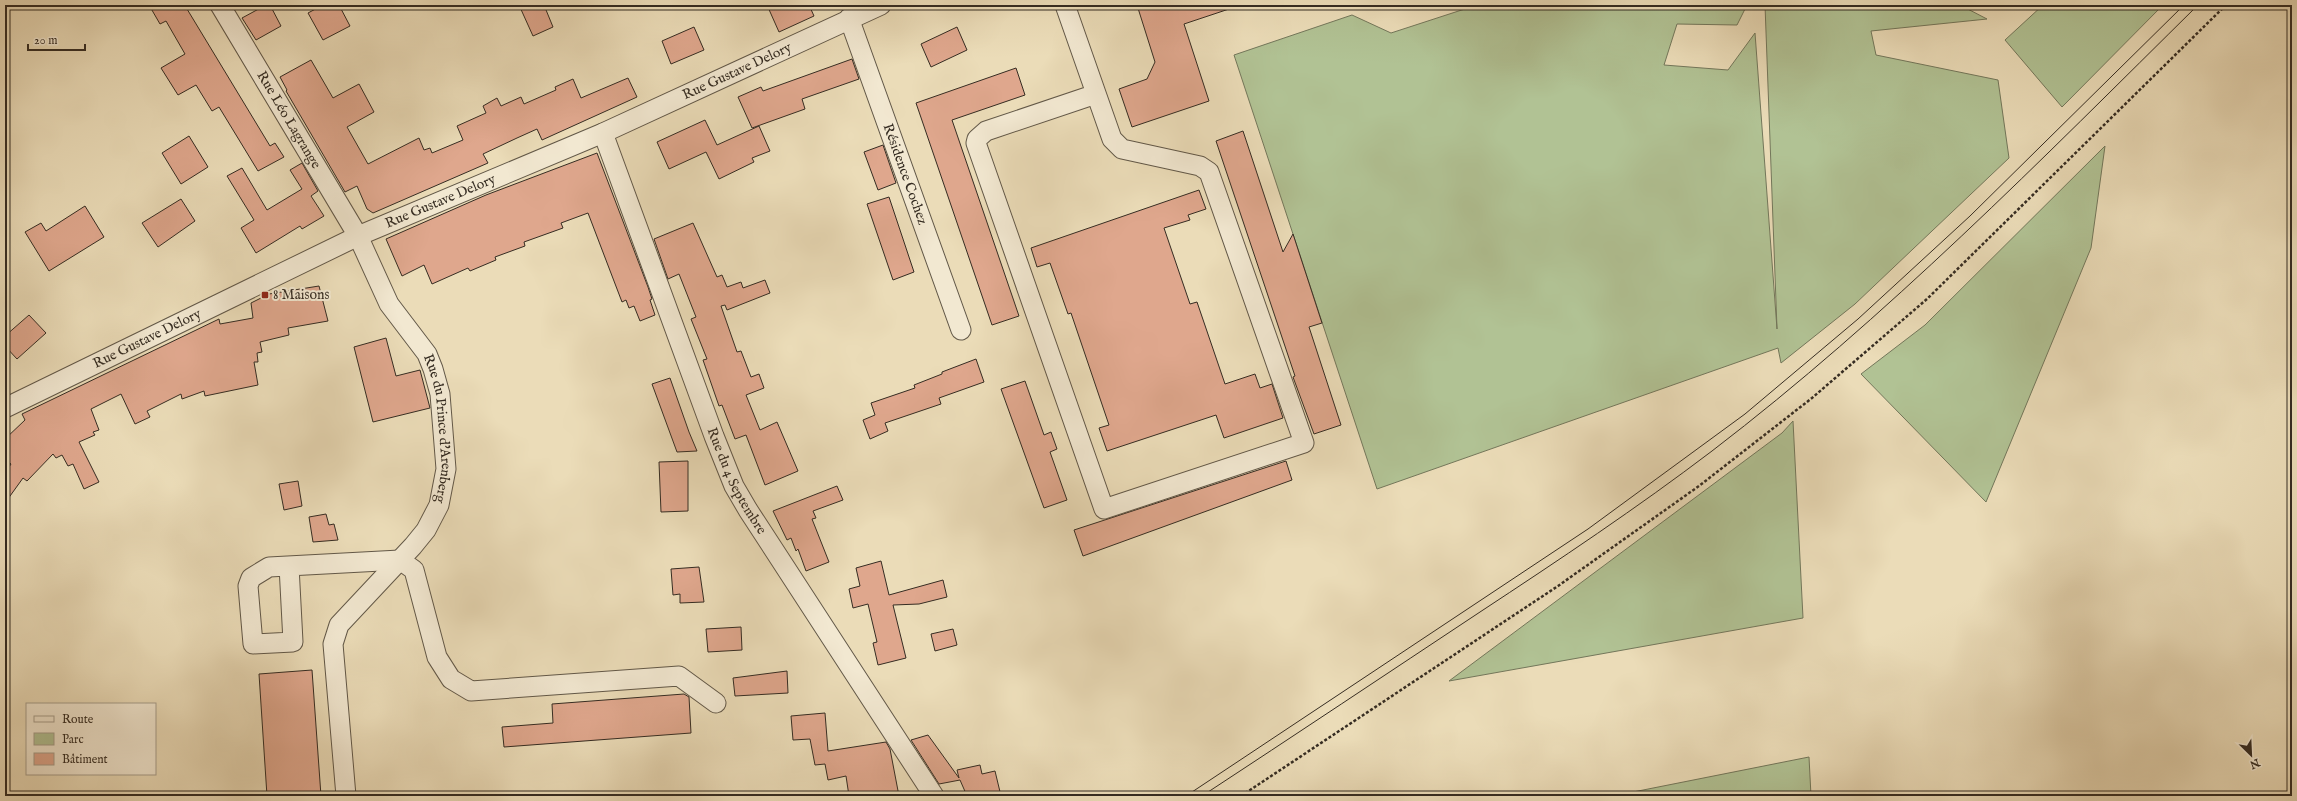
<svg xmlns="http://www.w3.org/2000/svg" width="2297" height="801" viewBox="0 0 2297 801" font-family="'IM FELL English',serif">
	<style>
		.green { fill: #b1c294; stroke: #73775b }
		.building { fill: #dfa78d; stroke: #352c22 }
		.lines { fill: none; stroke-linecap: round; stroke-linejoin: round }
		.minor-casing { stroke: #625848; stroke-width: 21 }
		.path { stroke: #352c22; stroke-width: 2.5; stroke-dasharray: 3 2; stroke-linecap: butt }
		.minor { stroke: #f2e8d1; stroke-width: 19 }
		.tram { stroke: #352c22; stroke-width: 1 }
		.poi-dot { fill: #8f2418; stroke: #f2e8d1; stroke-width: 1.5 }
		.labels { text-anchor: middle; dominant-baseline: central; stroke-width: 4; stroke-linejoin: round; paint-order: stroke }
		.street-label { font-size: 14px; fill: #352c22; stroke: #f2e8d1 }
		.poi-label { font-size: 14px; fill: #352c22; stroke: #f2e8d1; text-anchor: start }
	</style>
	<rect width="100%" height="100%" fill="#ebdcb8"/>
	<filter id="stains"><feTurbulence type="fractalNoise" baseFrequency=".005" numOctaves="4"/><feColorMatrix values="0 0 0 0 .2 0 0 0 0 .09 0 0 0 0 .02 0 0 0 .5 -.17"/></filter>
	<radialGradient id="worn" r=".72"><stop offset=".6" stop-color="#630" stop-opacity="0"/><stop offset="1" stop-color="#630" stop-opacity=".3"/></radialGradient>
	<path class="green" d="M 1477,5 L 1747,5 L 1737,25 L 1677,24 L 1664,65 L 1728,70 L 1755,33 L 1777,329 L 1765,5 L 1960,5 L 1987,19 L 1871,31 L 1876,55 L 1998,80 L 2009,158 L 1855,304 L 1781,363 L 1778,348 L 1377,489 L 1234,55 L 1352,15 L 1391,33 Z
		M 2043,5 L 2163,5 L 2062,107 L 2005,40 Z
		M 2105,146 L 2091,248 L 1986,502 L 1861,374 L 1925,325 Z
		M 1793,421 L 1803,618 L 1449,681 L 1782,433 Z
		M 1809,757 L 1811,796 L 1613,796 Z"/>
	<path class="building" d="M 149,5 L 193,5 L 187,9 L 270,146 L 275,143 L 284,157 L 258,171 L 219,107 L 212,111 L 196,85 L 178,95 L 161,68 L 185,54 L 166,21 L 160,24 Z
		M 266,5 L 270,5 L 281,26 L 256,40 L 242,18 Z
		M 323,5 L 339,5 L 350,26 L 323,40 L 308,13 Z
		M 519,5 L 544,5 L 553,27 L 533,36 Z
		M 767,5 L 809,5 L 814,16 L 779,32 Z
		M 1137,5 L 1232,5 L 1232,8 L 1184,24 L 1209,101 L 1132,127 L 1119,89 L 1147,79 L 1155,62 Z
		M 694,27 L 704,50 L 671,64 L 662,41 Z
		M 957,27 L 967,50 L 931,67 L 921,44 Z
		M 852,59 L 859,79 L 802,99 L 805,109 L 752,128 L 738,97 L 761,87 L 763,91 Z
		M 311,60 L 333,98 L 359,84 L 366,97 L 374,112 L 347,127 L 368,164 L 419,138 L 424,150 L 430,148 L 432,153 L 463,140 L 457,126 L 486,113 L 483,106 L 497,98 L 501,106 L 521,97 L 524,104 L 556,90 L 555,87 L 573,79 L 581,98 L 628,78 L 637,97 L 542,140 L 537,129 L 517,138 L 483,154 L 488,163 L 373,213 L 367,209 L 357,186 L 345,192 L 286,91 L 287,90 L 280,77 Z
		M 1016,68 L 1025,95 L 952,120 L 1019,316 L 992,325 L 916,103 Z
		M 705,120 L 717,145 L 759,126 L 770,151 L 752,158 L 754,162 L 719,179 L 706,152 L 669,169 L 657,142 Z
		M 1243,131 L 1283,252 L 1293,234 L 1322,323 L 1309,327 L 1341,425 L 1314,434 L 1293,377 L 1295,376 L 1216,141 Z
		M 189,136 L 208,167 L 181,184 L 162,153 Z
		M 883,145 L 896,183 L 878,190 L 864,152 Z
		M 597,153 L 648,287 L 652,299 L 650,300 L 655,315 L 640,321 L 634,306 L 629,308 L 626,300 L 622,302 L 588,213 L 561,223 L 563,228 L 524,242 L 525,246 L 495,257 L 496,260 L 470,271 L 468,268 L 432,284 L 424,265 L 402,276 L 386,239 L 486,195 Z
		M 302,163 L 318,191 L 311,196 L 324,216 L 302,229 L 300,226 L 256,253 L 241,228 L 254,220 L 227,176 L 242,168 L 267,210 L 302,189 L 290,170 Z
		M 1199,190 L 1206,209 L 1188,215 L 1190,220 L 1164,228 L 1190,304 L 1197,302 L 1225,384 L 1255,374 L 1260,388 L 1272,384 L 1283,418 L 1224,438 L 1216,415 L 1107,451 L 1099,428 L 1109,425 L 1071,313 L 1068,314 L 1050,263 L 1037,267 L 1031,248 Z
		M 889,197 L 914,272 L 893,280 L 867,204 Z
		M 181,199 L 195,221 L 158,247 L 142,223 Z
		M 85,206 L 104,237 L 49,271 L 25,232 L 41,223 L 46,231 Z
		M 693,223 L 717,277 L 722,275 L 727,287 L 741,282 L 743,288 L 765,280 L 770,293 L 727,310 L 725,305 L 721,306 L 737,352 L 741,351 L 751,377 L 759,374 L 764,388 L 746,395 L 760,430 L 777,422 L 798,471 L 765,485 L 746,435 L 735,439 L 722,405 L 719,406 L 703,360 L 707,359 L 691,319 L 696,317 L 679,274 L 668,279 L 654,239 Z
		M 319,286 L 328,321 L 288,328 L 289,335 L 260,342 L 262,352 L 257,353 L 258,362 L 254,362 L 258,385 L 205,396 L 204,391 L 182,399 L 181,394 L 147,411 L 150,417 L 135,424 L 121,394 L 91,409 L 99,430 L 93,432 L 95,435 L 79,442 L 99,482 L 84,489 L 73,464 L 68,466 L 62,455 L 56,458 L 53,454 L 27,481 L 23,478 L 5,503 L 5,473 L 11,464 L 5,459 L 5,439 L 25,420 L 22,414 L 219,319 L 220,324 L 253,318 L 251,303 L 269,294 Z
		M 29,315 L 46,333 L 17,359 L 5,346 L 5,336 Z
		M 386,338 L 396,376 L 420,370 L 430,408 L 373,422 L 354,347 Z
		M 976,359 L 984,382 L 939,398 L 941,404 L 885,423 L 888,431 L 870,439 L 863,420 L 875,415 L 871,403 L 915,388 L 914,385 L 942,374 L 942,372 Z
		M 670,378 L 689,432 L 697,451 L 677,452 L 652,384 Z
		M 1025,381 L 1044,435 L 1051,432 L 1057,449 L 1050,452 L 1067,500 L 1044,508 L 1001,389 Z
		M 688,461 L 688,511 L 661,512 L 659,462 Z
		M 1286,461 L 1292,480 L 1083,556 L 1074,530 Z
		M 298,481 L 302,506 L 284,510 L 279,484 Z
		M 837,486 L 843,500 L 813,511 L 816,518 L 812,519 L 829,562 L 806,571 L 798,549 L 796,551 L 791,538 L 787,540 L 773,511 Z
		M 326,514 L 329,525 L 334,524 L 338,540 L 313,542 L 309,517 Z
		M 881,561 L 889,595 L 943,580 L 947,597 L 919,604 L 893,605 L 906,658 L 878,665 L 873,643 L 877,642 L 868,604 L 853,608 L 849,589 L 860,586 L 856,568 Z
		M 699,567 L 704,602 L 680,603 L 680,594 L 673,595 L 671,569 Z
		M 741,627 L 742,650 L 708,652 L 706,629 Z
		M 953,629 L 957,645 L 935,651 L 931,634 Z
		M 312,670 L 321,796 L 267,796 L 259,674 Z
		M 787,671 L 788,693 L 735,696 L 733,678 Z
		M 684,694 L 689,697 L 691,733 L 504,747 L 502,727 L 553,723 L 552,704 Z
		M 825,713 L 828,751 L 886,742 L 890,749 L 899,796 L 849,796 L 846,776 L 828,780 L 825,764 L 815,765 L 810,739 L 793,740 L 791,716 Z
		M 928,735 L 959,778 L 957,770 L 980,765 L 982,774 L 995,771 L 1001,796 L 967,796 L 960,780 L 939,784 L 911,740 Z"/>
	<g class="lines">
		<g class="minor-casing">
			<g id="minor">
				<path id="s1" d="M 220,5 L 358,236 L 389,304 L 427,354 L 433,369 L 440,394 L 446,469 L 439,505 L 426,530 L 413,546 L 339,625 L 333,644 L 346,796"/>
				<path d="M 1065,5 L 1112,139 L 1122,149 L 1200,166 L 1209,172 L 1304,443 L 1104,509 L 976,143 L 977,139 L 986,131 L 1096,94"/>
				<path id="s2" d="M 849,18 L 961,330"/>
				<path id="s3" d="M 603,133 L 714,436 L 734,486 L 748,510 L 934,796"/>
				<path id="s4" d="M 5,408 L 358,236 L 603,133 L 881,5"/>
				<path d="M 289,566 L 293,642 L 253,644 L 248,586 L 251,578 L 269,567 L 400,560 L 414,570 L 437,657 L 451,679 L 471,691 L 679,676 L 716,703"/>
			</g>
		</g>
		<path class="path" d="M 1241,796 L 1558,586 L 1699,486 L 1812,398 L 1927,299 L 2226,5"/>
		<use href="#minor" class="minor"/>
		<path class="tram" d="M 1186,796 L 1588,529 L 1745,414 L 1858,319 L 1970,216 L 2184,5
			M 1202,796 C 1295,735 1388,673 1480,612 C 1559,560 1637,508 1712,451 C 1887,317 2041,160 2198,5"/>
	</g>
	<rect class="poi-dot" x="261" y="291" width="8" height="8" rx="2"/>
	<g class="labels">
		<g class="street-label">
			<text stroke="none"><textPath href="#s4" startOffset="806">Rue Gustave Delory</textPath></text>
			<text stroke="none"><textPath href="#s1" startOffset="134">Rue Léo Lagrange</textPath></text>
			<text stroke="none"><textPath href="#s2" startOffset="166">Résidence Cochez</textPath></text>
			<text stroke="none"><textPath href="#s4" startOffset="482">Rue Gustave Delory</textPath></text>
			<text stroke="none"><textPath href="#s4" startOffset="158">Rue Gustave Delory</textPath></text>
			<text stroke="none"><textPath href="#s1" startOffset="483">Rue du Prince d'Arenberg</textPath></text>
			<text stroke="none"><textPath href="#s3" startOffset="373">Rue du 4 Septembre</textPath></text>
		</g>
		<g class="poi-label">
			<text x="273" y="295">8 Maisons</text>
		</g>
	</g>
	<rect width="2297" height="801" fill="none" stroke="#ebdcb8" stroke-width="20"/>
	<rect x="6" y="6" width="2285" height="789" fill="none" stroke="#352c22" stroke-width="2"/>
	<rect x="10" y="10" width="2277" height="781" fill="none" stroke="#352c22"/>
	<rect x="26" y="703" width="130" height="72" fill="#f2e8d1" stroke="#a69d8b"/>
	<rect x="34" y="716" width="20" height="6" fill="#f2e8d1" stroke="#a69d8b"/>
	<text x="62" y="723" font-size="12" fill="#352c22">Route</text>
	<rect x="34" y="733" width="20" height="12" fill="#b1c294" stroke="#a69d8b"/>
	<text x="62" y="743" font-size="12" fill="#352c22">Parc</text>
	<rect x="34" y="753" width="20" height="12" fill="#dfa78d" stroke="#a69d8b"/>
	<text x="62" y="763" font-size="12" fill="#352c22">Bâtiment</text>
	<g transform="translate(2251 755) rotate(156)" stroke="#f2e8d1" stroke-width="3" paint-order="stroke">
	<path d="M0-3L7 15L0 10L-7 15Z" fill="#352c22"/>
	<text y="-6" font-size="11" font-weight="bold" text-anchor="middle" fill="#352c22">N</text>
	</g>
	<path d="M28 44v6h57v-6" fill="none" stroke="#352c22" stroke-width="2"/>
	<text x="34" y="44" font-size="12" fill="#352c22" stroke="#f2e8d1" stroke-width="3" paint-order="stroke">20 m</text>
	<rect width="100%" height="100%" filter="url(#stains)"/>
	<rect width="100%" height="100%" fill="url(#worn)"/>
</svg>
